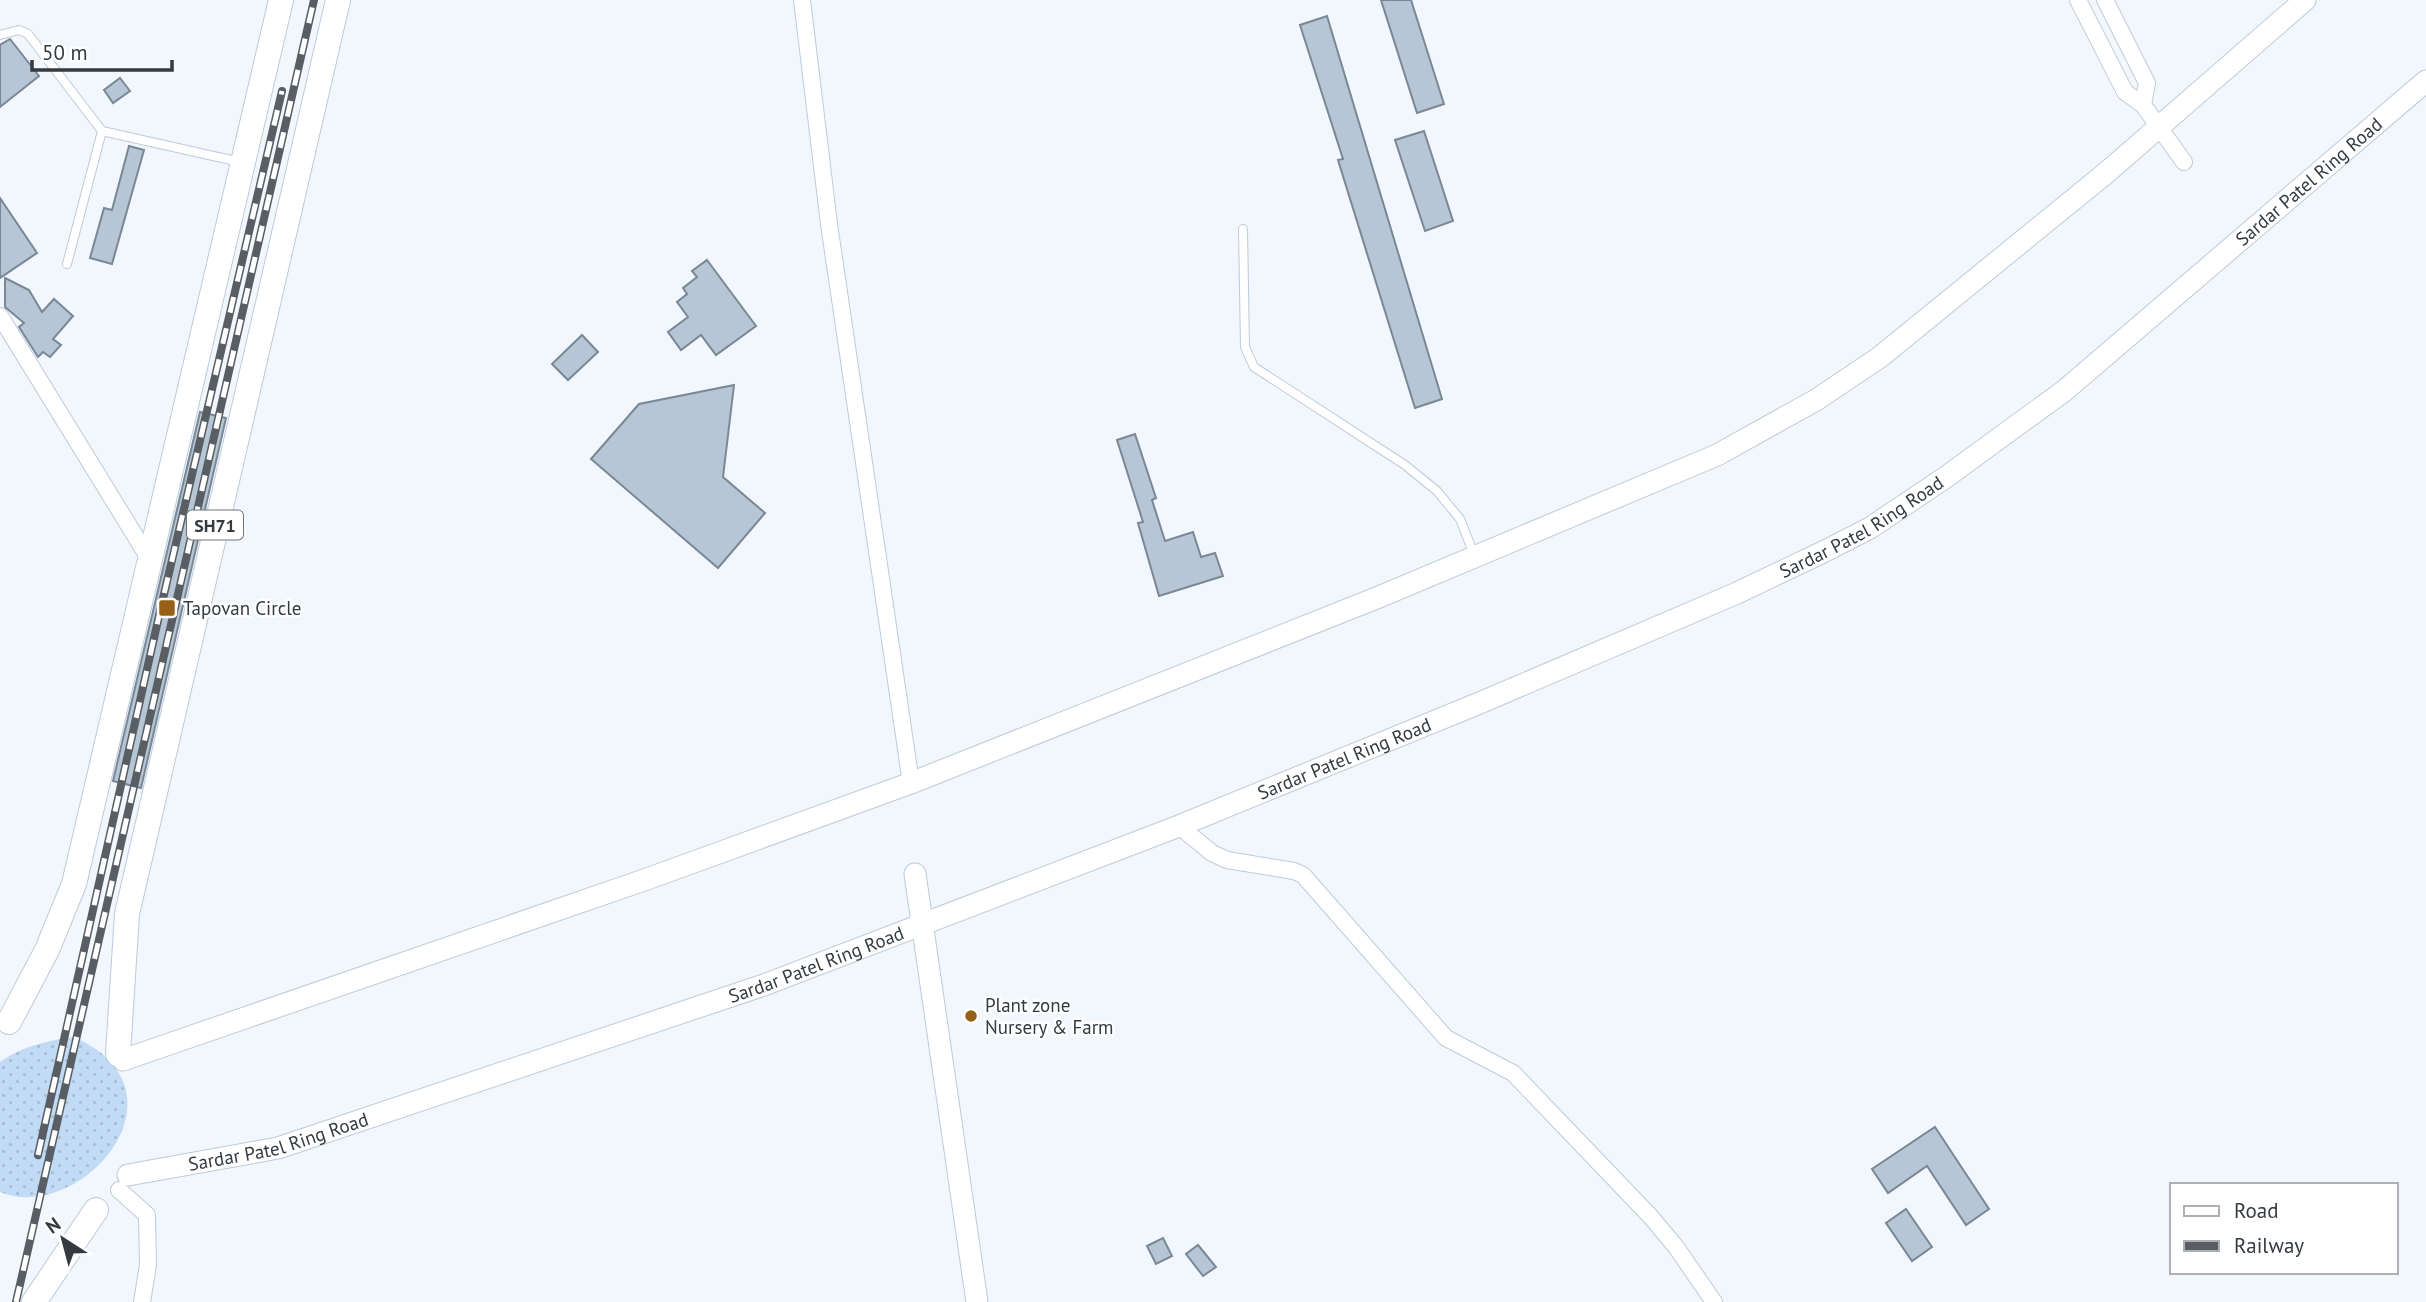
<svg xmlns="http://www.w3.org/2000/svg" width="2426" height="1302" viewBox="0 0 2426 1302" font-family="'PT Sans',sans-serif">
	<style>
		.garden { fill: url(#garden-dots) }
		.building { fill: #b7c6d5; stroke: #798796; stroke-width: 2 }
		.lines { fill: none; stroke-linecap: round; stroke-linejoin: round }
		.lane-casing { stroke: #bccbdb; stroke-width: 10 }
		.street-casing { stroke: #bccbdb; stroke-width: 18 }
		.secondary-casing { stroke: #bccbdb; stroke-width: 23 }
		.primary-casing { stroke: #bccbdb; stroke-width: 26 }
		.lane { stroke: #fff; stroke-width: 8 }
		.street { stroke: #fff; stroke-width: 16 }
		.secondary { stroke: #fff; stroke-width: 21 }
		.primary { stroke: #fff; stroke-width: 24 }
		.rail-casing { stroke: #585e64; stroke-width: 8 }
		.rail { stroke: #fff; stroke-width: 5; stroke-dasharray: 16; stroke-linecap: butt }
		.poi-dot { fill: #956017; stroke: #fff; stroke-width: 2.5 }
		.labels { text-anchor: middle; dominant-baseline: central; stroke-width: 5; stroke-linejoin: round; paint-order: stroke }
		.shield { fill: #fff; stroke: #717579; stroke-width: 2 }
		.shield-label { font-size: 18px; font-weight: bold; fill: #343a40 }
		.street-label { font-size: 19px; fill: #343a40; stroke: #fff }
		.poi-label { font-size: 19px; fill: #343a40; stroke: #fff; text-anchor: start }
	</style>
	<defs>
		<pattern id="garden-dots" width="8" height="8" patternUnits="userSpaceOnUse" patternTransform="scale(1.75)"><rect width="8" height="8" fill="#c1dbf4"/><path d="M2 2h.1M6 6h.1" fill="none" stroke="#a6bdd2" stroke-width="1.8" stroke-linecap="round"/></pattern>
	</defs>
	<rect width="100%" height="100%" fill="#f1f7fd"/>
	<path class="garden" d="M 74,1037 C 197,1092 80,1225 0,1192 L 0,1062 C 22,1046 47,1041 74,1037 Z"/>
	<path class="building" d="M 1381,0 L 1411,0 L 1444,104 L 1417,113 Z
		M 1327,16 L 1442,399 L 1415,408 L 1338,160 L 1343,159 L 1300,25 Z
		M 10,39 L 39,76 L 0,107 L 0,45 Z
		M 120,78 L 130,91 L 113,103 L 104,90 Z
		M 1424,131 L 1453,221 L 1425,231 L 1395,140 Z
		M 129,146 L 144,150 L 112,264 L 90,258 L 104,208 L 112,210 Z
		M 0,198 L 37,253 L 0,278 Z
		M 707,260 L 756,326 L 716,355 L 701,335 L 681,350 L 668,332 L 688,317 L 677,302 L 687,294 L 683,288 L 697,277 L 692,271 Z
		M 5,278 L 29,290 L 42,312 L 54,299 L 73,316 L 53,339 L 61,345 L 50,357 L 43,352 L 38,357 L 19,327 L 24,323 L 5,307 Z
		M 582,335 L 598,352 L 568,380 L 552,364 Z
		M 734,385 L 723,477 L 765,513 L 718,568 L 591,459 L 639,404 Z
		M 200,412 L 226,418 L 141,788 L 113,781 Z
		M 1135,434 L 1156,498 L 1152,500 L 1165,541 L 1193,532 L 1201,557 L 1215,553 L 1223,576 L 1159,596 L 1138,523 L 1143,522 L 1117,440 Z
		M 1935,1127 L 1989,1209 L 1966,1225 L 1927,1166 L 1888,1193 L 1872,1169 Z
		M 1906,1209 L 1932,1247 L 1912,1261 L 1886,1223 Z
		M 1163,1238 L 1172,1256 L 1156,1264 L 1147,1246 Z
		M 1198,1245 L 1216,1267 L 1203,1276 L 1186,1254 Z"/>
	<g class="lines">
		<g class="lane-casing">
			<path id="lane" d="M 0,35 L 19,30 L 28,34 L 102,131 L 240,162
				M 1243,229 L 1245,347 L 1254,367 L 1405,465 L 1437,491 L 1460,519 L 1475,557
				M 67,264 L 102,131"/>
		</g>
		<g class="street-casing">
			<path id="street" d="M 802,0 L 829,224 L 911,783
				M 2078,0 L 2125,92 L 2143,105 L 2184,162
				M 2105,0 L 2147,83 L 2143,105
				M 0,316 L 150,560
				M 1179,826 L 1212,853 L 1227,860 L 1294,871 L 1303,875 L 1446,1038 L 1513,1073 L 1651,1217 L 1676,1247 L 1714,1302
				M 119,1190 L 147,1215 L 148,1265 L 142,1302"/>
		</g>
		<g class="secondary-casing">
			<g id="secondary">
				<path d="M 915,874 L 977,1302"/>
				<path d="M 123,1060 L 647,879 L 911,783 L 1379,597 L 1717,455 L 1816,400 L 1880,357 L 2106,173 L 2305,0"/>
				<path id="s1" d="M 128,1175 L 278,1148 L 764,985 L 1179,826 L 1482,702 L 1737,593 L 1823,552 L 1870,528 L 1946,477 L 2064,391 L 2426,81"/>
			</g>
		</g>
		<g class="primary-casing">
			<path id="primary" d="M 9,1022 L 47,950 L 74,884 L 281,0
				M 118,1054 L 127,914 L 338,0
				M 34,1302 L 96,1210"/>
		</g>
		<use href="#lane" class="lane"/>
		<use href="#street" class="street"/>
		<use href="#secondary" class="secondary"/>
		<use href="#primary" class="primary"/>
		<g class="rail-casing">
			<path id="rail" d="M 38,1155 L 161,607 L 282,91
				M 16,1302 L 314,0"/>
		</g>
		<use href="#rail" class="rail"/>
	</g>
	<g class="poi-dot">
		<rect x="158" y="599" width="18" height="18" rx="3.5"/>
		<circle cx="971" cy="1016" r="7"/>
	</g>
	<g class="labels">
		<rect class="shield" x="187" y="510.5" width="56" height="29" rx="5"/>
		<g class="shield-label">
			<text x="215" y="525">SH71</text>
		</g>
		<g class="street-label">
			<text stroke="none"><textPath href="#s1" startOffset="2422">Sardar Patel Ring Road</textPath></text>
			<text stroke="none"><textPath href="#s1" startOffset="1855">Sardar Patel Ring Road</textPath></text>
			<text stroke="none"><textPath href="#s1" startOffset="1288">Sardar Patel Ring Road</textPath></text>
			<text stroke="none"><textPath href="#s1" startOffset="721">Sardar Patel Ring Road</textPath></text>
			<text stroke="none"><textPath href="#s1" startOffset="154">Sardar Patel Ring Road</textPath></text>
		</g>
		<g class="poi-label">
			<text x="183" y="608">Tapovan Circle</text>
			<text x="985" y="1005">Plant zone<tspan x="985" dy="22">Nursery &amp; Farm</tspan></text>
		</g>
	</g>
	<rect x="2170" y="1183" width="228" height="91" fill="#ffffff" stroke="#aeb0b3" stroke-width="2"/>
	<rect x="2184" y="1206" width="35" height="10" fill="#ffffff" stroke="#aeb0b3" stroke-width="2"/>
	<text x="2234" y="1218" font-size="21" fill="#343a40">Road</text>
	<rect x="2184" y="1241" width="35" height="10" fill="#585e64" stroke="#aeb0b3" stroke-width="2"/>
	<text x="2234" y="1253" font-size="21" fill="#343a40">Railway</text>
	<g transform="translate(63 1239) rotate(324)" stroke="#ffffff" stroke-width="5" paint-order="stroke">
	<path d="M0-5L12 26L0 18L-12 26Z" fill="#343a40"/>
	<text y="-10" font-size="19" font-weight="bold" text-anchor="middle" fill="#343a40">N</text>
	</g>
	<path d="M32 60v10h140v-10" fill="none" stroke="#343a40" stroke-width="3.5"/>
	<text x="42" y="60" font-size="21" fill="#343a40" stroke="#ffffff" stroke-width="5" paint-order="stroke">50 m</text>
</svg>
